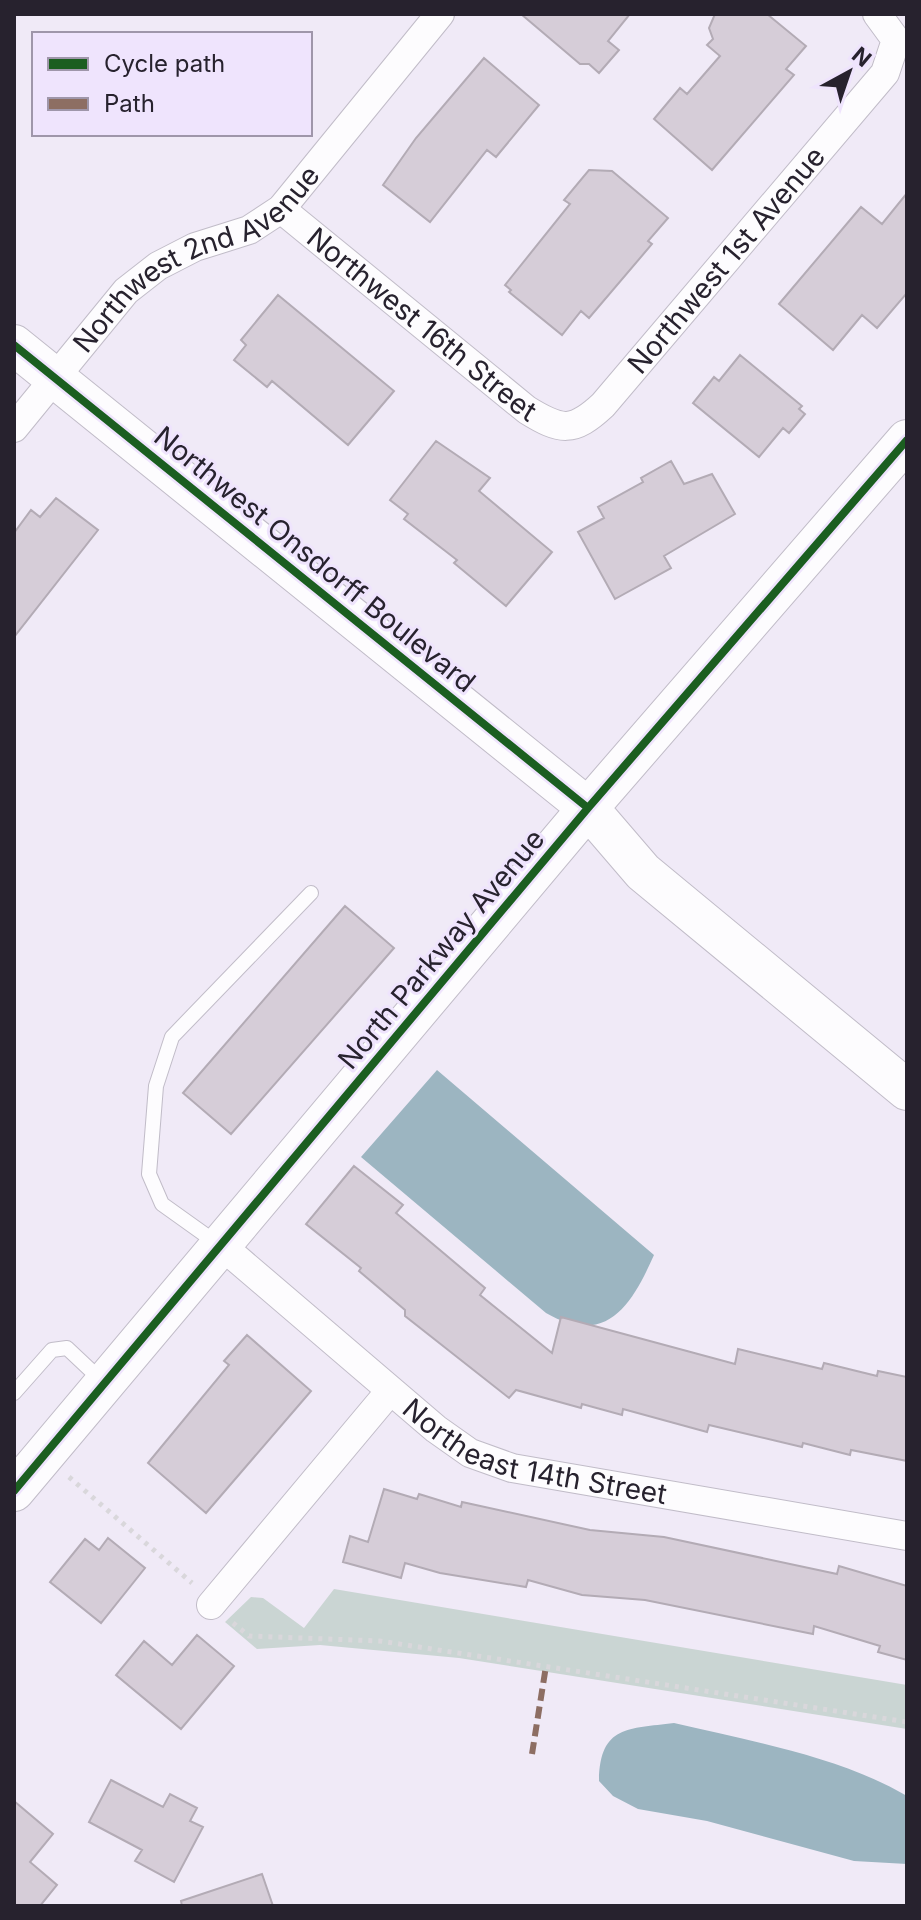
<svg xmlns="http://www.w3.org/2000/svg" width="921" height="1920" viewBox="0 0 921 1920" font-family="Inter,sans-serif">
	<style>
		.green { fill: #cad5d3 }
		.water { fill: #9cb5c1 }
		.building { fill: #d6cdd8; stroke: #b3abb5; stroke-width: 2 }
		.lines { fill: none; stroke-linecap: round; stroke-linejoin: round }
		.lane-casing { stroke: #c1bcc8; stroke-width: 16 }
		.street-casing { stroke: #c1bcc8; stroke-width: 30 }
		.secondary-casing { stroke: #c1bcc8; stroke-width: 42 }
		.path { stroke: #d9d7db; stroke-width: 5; stroke-dasharray: 4 6; stroke-linecap: butt }
		.lane { stroke: #fdfcfe; stroke-width: 14 }
		.street { stroke: #fdfcfe; stroke-width: 28 }
		.secondary { stroke: #fdfcfe; stroke-width: 40 }
		.quiet { stroke: #8d6e63; stroke-width: 6; stroke-dasharray: 12 6; stroke-linecap: butt }
		.cycleway-casing { stroke: #efe4fd; stroke-width: 13 }
		.cycleway { stroke: #1b5e20; stroke-width: 8 }
		.labels { text-anchor: middle; dominant-baseline: central; stroke-width: 6; stroke-linejoin: round; paint-order: stroke }
		.street-label { font-size: 28px; fill: #27222e; stroke: #efe4fd }
	</style>
	<rect width="100%" height="100%" fill="#f0eaf7"/>
	<path class="green" d="M 334,1589 L 907,1685 L 907,1729 L 459,1658 L 320,1645 L 257,1649 L 225,1622 L 251,1597 L 263,1598 L 304,1628 Z"/>
	<path class="water" d="M 437,1070 L 654,1255 C 632,1304 607,1348 546,1313 L 361,1157 Z
		M 674,1723 C 750,1741 839,1756 907,1796 L 907,1864 L 854,1861 L 707,1821 L 638,1809 L 613,1796 L 599,1781 C 600,1725 628,1729 674,1723 Z"/>
	<path class="building" d="M 521,14 L 630,14 L 608,41 L 619,50 L 599,73 L 589,64 L 580,64 Z
		M 715,14 L 767,14 L 806,46 L 786,69 L 794,75 L 712,170 L 654,119 L 680,88 L 687,94 L 720,56 L 707,45 L 713,39 L 709,28 Z
		M 484,58 L 539,105 L 496,157 L 487,150 L 430,222 L 383,185 L 416,138 Z
		M 589,170 L 612,171 L 668,218 L 648,241 L 652,244 L 589,318 L 581,311 L 562,335 L 509,292 L 511,290 L 505,285 L 570,204 L 564,200 Z
		M 907,193 L 907,293 L 877,328 L 862,315 L 833,350 L 779,304 L 861,207 L 882,224 Z
		M 278,295 L 394,391 L 348,445 L 272,381 L 267,387 L 234,360 L 246,345 L 241,340 Z
		M 740,355 L 802,406 L 799,409 L 805,414 L 789,433 L 783,428 L 759,457 L 693,403 L 714,377 L 719,381 Z
		M 436,441 L 490,478 L 479,491 L 552,552 L 506,606 L 454,563 L 457,560 L 404,519 L 408,514 L 390,500 Z
		M 671,461 L 684,484 L 712,474 L 735,514 L 664,556 L 671,568 L 615,599 L 578,532 L 604,518 L 598,507 L 643,482 L 641,478 Z
		M 56,498 L 98,530 L 14,637 L 14,533 L 31,510 L 40,517 Z
		M 345,906 L 394,948 L 231,1134 L 183,1093 Z
		M 354,1166 L 403,1205 L 396,1213 L 485,1288 L 480,1295 L 552,1353 L 561,1317 L 735,1364 L 738,1349 L 822,1369 L 824,1363 L 877,1376 L 878,1371 L 907,1377 L 907,1461 L 851,1450 L 850,1455 L 803,1443 L 802,1447 L 709,1425 L 707,1432 L 623,1409 L 622,1415 L 582,1404 L 581,1408 L 516,1390 L 509,1398 L 405,1316 L 405,1310 L 359,1271 L 361,1268 L 306,1224 Z
		M 247,1335 L 311,1391 L 206,1513 L 148,1463 L 229,1365 L 224,1361 Z
		M 384,1489 L 417,1499 L 419,1494 L 461,1507 L 462,1502 L 590,1530 L 664,1537 L 837,1574 L 839,1566 L 907,1586 L 907,1660 L 878,1652 L 880,1646 L 814,1626 L 813,1634 L 645,1600 L 582,1595 L 528,1580 L 526,1587 L 440,1573 L 405,1563 L 401,1578 L 343,1562 L 350,1536 L 368,1542 Z
		M 108,1538 L 145,1568 L 101,1623 L 50,1582 L 85,1539 L 99,1550 Z
		M 197,1635 L 234,1666 L 181,1729 L 116,1675 L 144,1641 L 172,1665 Z
		M 111,1780 L 163,1807 L 170,1794 L 197,1808 L 190,1821 L 203,1827 L 174,1882 L 135,1861 L 142,1850 L 89,1822 Z
		M 14,1801 L 53,1834 L 30,1862 L 57,1885 L 40,1906 L 14,1906 Z
		M 262,1874 L 273,1906 L 182,1906 L 181,1901 Z"/>
	<g class="lines">
		<g class="lane-casing">
			<path id="lane" d="M 218,1244 L 162,1204 L 149,1174 L 156,1086 L 172,1037 L 311,893
				M 14,1393 L 52,1350 L 67,1348 L 101,1380"/>
		</g>
		<g class="street-casing">
			<g id="street">
				<path id="s1" d="M 281,209 L 527,410 C 561,431 573,433 603,405 L 885,73 L 896,40 L 877,14"/>
				<path id="s2" d="M 14,428 L 126,291 L 158,266 L 195,247 L 249,230 L 281,209 L 440,14"/>
				<path id="s3" d="M 222,1246 L 436,1429 L 470,1453 L 512,1468 L 907,1536"/>
				<path d="M 211,1605 L 390,1391"/>
			</g>
		</g>
		<g class="secondary-casing">
			<path id="secondary" d="M 14,345 L 588,808 L 643,872 L 907,1090
				M 14,1491 L 588,808 L 907,440"/>
		</g>
		<path class="path" d="M 69,1477 L 192,1583
			M 233,1623 L 249,1636 L 380,1641 L 907,1722"/>
		<use href="#lane" class="lane"/>
		<use href="#street" class="street"/>
		<use href="#secondary" class="secondary"/>
		<path class="quiet" d="M 532,1754 L 546,1666"/>
		<g class="cycleway-casing">
			<path id="cycleway" d="M 14,345 L 588,808
				M 14,1491 L 588,808 L 907,440"/>
		</g>
		<use href="#cycleway" class="cycleway"/>
	</g>
	<g class="labels">
		<g class="street-label">
			<text stroke="none"><textPath href="#s2" startOffset="254">Northwest 2nd Avenue</textPath></text>
			<text stroke="none"><textPath href="#s1" startOffset="594">Northwest 1st Avenue</textPath></text>
			<text stroke="none"><textPath href="#s1" startOffset="182">Northwest 16th Street</textPath></text>
			<text transform="translate(315 559) rotate(39)">Northwest Onsdorff Boulevard</text>
			<text transform="translate(441 949) rotate(-50)">North Parkway Avenue</text>
			<text stroke="none"><textPath href="#s3" startOffset="384">Northeast 14th Street</textPath></text>
		</g>
	</g>
	<rect width="921" height="1920" fill="none" stroke="#27222e" stroke-width="32"/>
	<rect x="32" y="32" width="280" height="104" fill="#efe4fd" stroke="#9f96aa" stroke-width="2"/>
	<rect x="48" y="58" width="40" height="12" fill="#1b5e20" stroke="#9f96aa" stroke-width="2"/>
	<text x="104" y="72" font-size="24" fill="#27222e">Cycle path</text>
	<rect x="48" y="98" width="40" height="12" fill="#8d6e63" stroke="#9f96aa" stroke-width="2"/>
	<text x="104" y="112" font-size="24" fill="#27222e">Path</text>
	<g transform="translate(849 72) rotate(40)" stroke="#efe4fd" stroke-width="6" paint-order="stroke">
	<path d="M0-6L14 30L0 20L-14 30Z" fill="#27222e"/>
	<text y="-12" font-size="22" font-weight="bold" text-anchor="middle" fill="#27222e">N</text>
	</g>
</svg>
